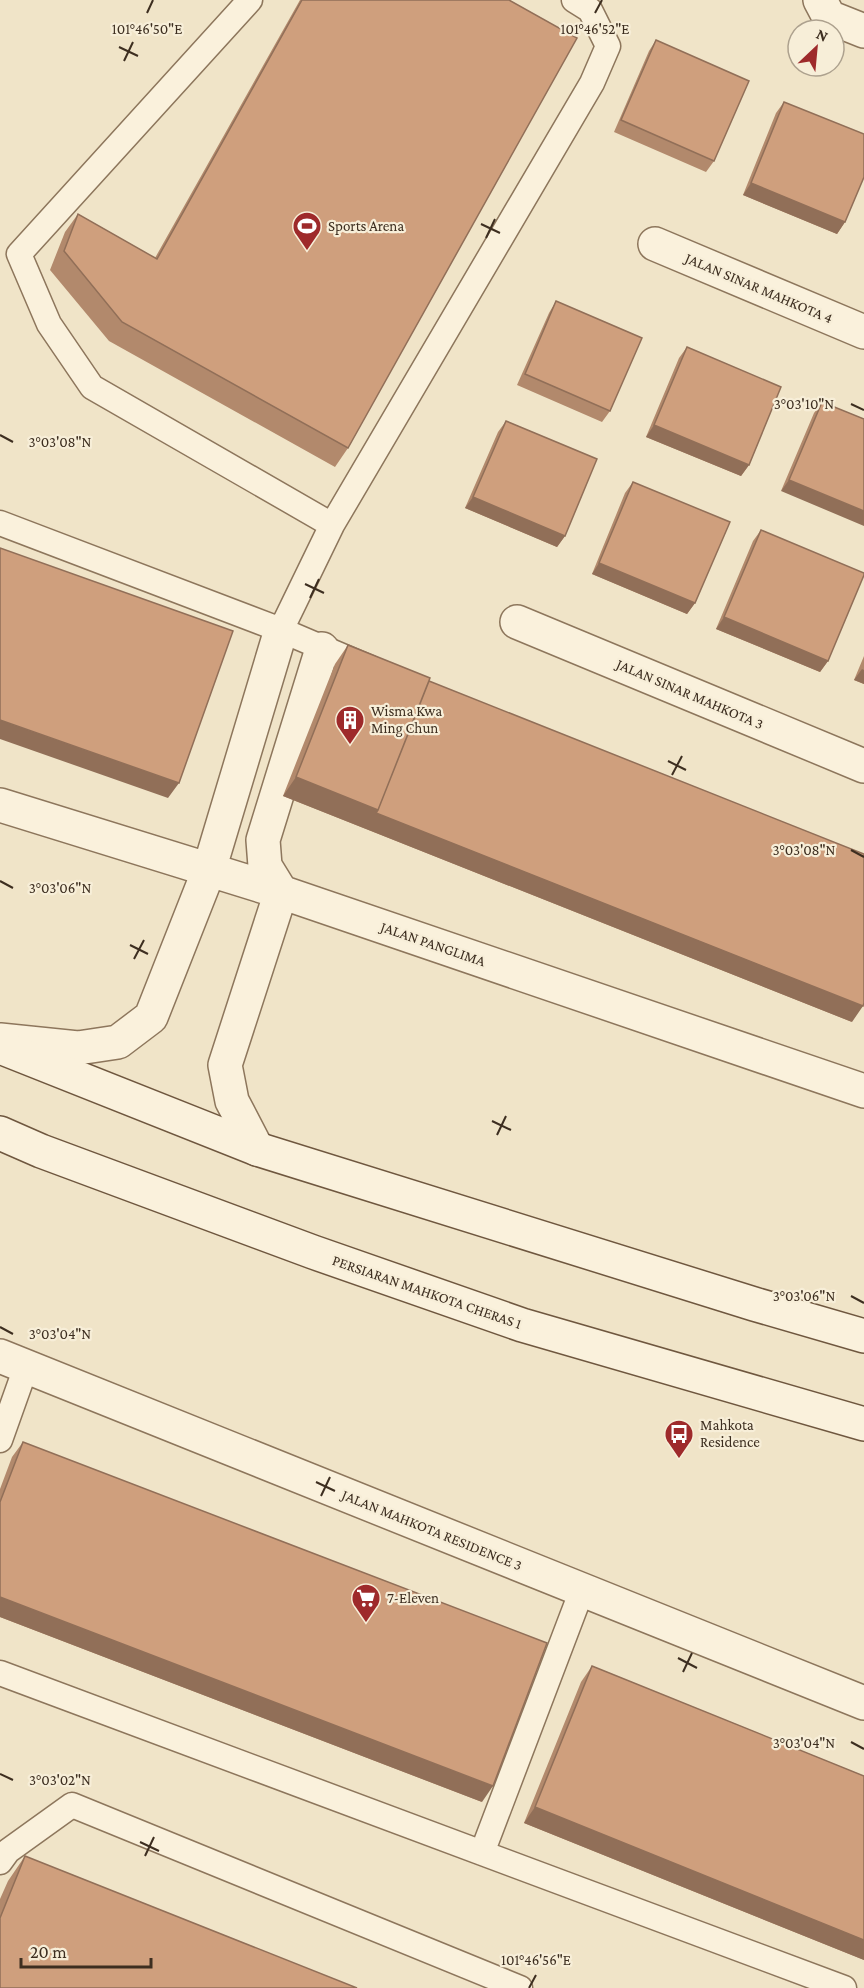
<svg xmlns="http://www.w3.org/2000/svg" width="864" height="1988" viewBox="0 0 864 1988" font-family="'Crimson Pro',serif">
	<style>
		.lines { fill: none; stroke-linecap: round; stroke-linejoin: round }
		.lane-casing { stroke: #8d765c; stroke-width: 27 }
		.street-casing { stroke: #8d765c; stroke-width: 36 }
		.secondary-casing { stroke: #6f573f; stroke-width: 36 }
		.lane { stroke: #faf1dc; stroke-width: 24 }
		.street { stroke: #faf1dc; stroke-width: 33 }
		.secondary { stroke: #faf1dc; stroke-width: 33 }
		.wall { fill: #b2896c }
		.shaded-wall { fill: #916f58 }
		.building { fill: #cf9f7d; stroke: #916f58; stroke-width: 1.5 }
		.ticks { fill: none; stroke: #3d2e20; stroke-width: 2 }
		.labels { text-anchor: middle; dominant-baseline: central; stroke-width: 4.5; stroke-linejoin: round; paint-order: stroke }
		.poi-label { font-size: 15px; fill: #3d2e20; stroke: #f7eed8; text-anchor: start }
		.street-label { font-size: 15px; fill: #3d2e20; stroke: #f7eed8 }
		.ticks-label { font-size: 15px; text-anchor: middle; fill: #3d2e20; stroke: #f7eed8; stroke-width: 4.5; stroke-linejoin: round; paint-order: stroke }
	</style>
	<rect width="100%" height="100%" fill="#f0e4c8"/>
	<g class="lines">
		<g class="lane-casing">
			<path id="lane" d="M 250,0 L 19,254 L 49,324 L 92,387 L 332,525
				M 0,523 L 281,630 L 370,668
				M 281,630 L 332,525 L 592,83 L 608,46 L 590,10 L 574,0
				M 0,1440 L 26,1367
				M 0,1673 L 844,1988
				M 482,1853 L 582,1590
				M 0,1862 L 8,1851 L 72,1805 L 520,1988"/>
		</g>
		<g class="street-casing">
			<path id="street" d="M 820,0 L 829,17 L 864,31
				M 655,244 L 864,332
				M 517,622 L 864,766
				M 0,805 L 281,892 L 864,1091
				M 0,1040 L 78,1048 L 118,1042 L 151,1017 L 209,870 L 281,630
				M 257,1149 L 232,1101 L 225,1065 L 281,892 L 265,866 L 263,840 L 322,649
				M 0,1356 L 864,1703"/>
		</g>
		<g class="secondary-casing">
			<path id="secondary" d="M 0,1047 L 257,1149 L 754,1304 L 864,1336
				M 0,1133 L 41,1151 L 313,1252 L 522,1325 L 864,1424"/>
		</g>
		<use href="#lane" class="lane"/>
		<use href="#street" class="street"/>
		<use href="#secondary" class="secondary"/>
	</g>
	<path class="wall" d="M 300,0 L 509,0 L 348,448 L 335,467 L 109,341 L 50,270 L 65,232 L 78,214 L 155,258 Z
		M 656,40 L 714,161 L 706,172 L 614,132 L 649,51 Z
		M 784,102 L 845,222 L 837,234 L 743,195 L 776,113 Z
		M 556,301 L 610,411 L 602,422 L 517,385 L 549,313 Z
		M 687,347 L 749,465 L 741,476 L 646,437 L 679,358 Z
		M 822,402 L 864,419 L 781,491 L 814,413 Z
		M 506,421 L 565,536 L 557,547 L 465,508 L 498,432 Z
		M 633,482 L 695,603 L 687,614 L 592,574 L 625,493 Z
		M 761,530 L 828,661 L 820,672 L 716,629 L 753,541 Z
		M 348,645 L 429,681 L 852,1022 L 283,796 L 335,664 Z
		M 864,656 L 864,684 L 854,680 Z
		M 23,1442 L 482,1802 L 0,1617 L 0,1489 L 12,1457 Z
		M 592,1666 L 864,1776 L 864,1960 L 524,1823 L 581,1682 Z
		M 25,1856 L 0,1988 L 0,1899 L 8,1881 Z"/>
	<path class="shaded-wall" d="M 751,183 L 845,222 L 837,234 L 743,195 Z
		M 654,425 L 749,465 L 741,476 L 646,437 Z
		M 789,480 L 864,511 L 864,526 L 781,491 Z
		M 473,497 L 565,536 L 557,547 L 465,508 Z
		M 599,563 L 695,603 L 687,614 L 592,574 Z
		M 724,617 L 828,661 L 820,672 L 716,629 Z
		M 862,669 L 864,670 L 864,684 L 854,680 Z
		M 0,720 L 179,783 L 168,798 L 0,739 Z
		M 296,777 L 863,1006 L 852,1022 L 283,796 Z
		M 0,1597 L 493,1786 L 482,1802 L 0,1617 Z
		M 535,1807 L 864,1940 L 864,1960 L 524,1823 Z"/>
	<path class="building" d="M 302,0 L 509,0 L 577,38 L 348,448 L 122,322 L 64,251 L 78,214 L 157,259 Z
		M 656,40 L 749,81 L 714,161 L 621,120 Z
		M 784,102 L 864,134 L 864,177 L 845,222 L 751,183 Z
		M 556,301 L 642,338 L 610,411 L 525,374 Z
		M 687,347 L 781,387 L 749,465 L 654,425 Z
		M 822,402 L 864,419 L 864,511 L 789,480 Z
		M 506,421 L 597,459 L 565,536 L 473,497 Z
		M 633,482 L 730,522 L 695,603 L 599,563 Z
		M 761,530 L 864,573 L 864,575 L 828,661 L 724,617 Z
		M 0,548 L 233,631 L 179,783 L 0,720 Z
		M 348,645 L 430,678 L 378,810 L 296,777 Z
		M 429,681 L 864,854 L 864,1003 L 863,1006 L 376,813 L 378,810 Z
		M 23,1442 L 547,1643 L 493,1786 L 0,1597 L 0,1502 Z
		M 592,1666 L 864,1776 L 864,1940 L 535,1807 Z
		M 25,1856 L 357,1988 L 0,1988 L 0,1918 Z"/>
	<path class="ticks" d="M 147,13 L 153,0M 595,13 L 602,0M 119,47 L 138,56M 124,61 L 133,42M 481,224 L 500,233M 486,238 L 495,219M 851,404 L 864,410M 0,435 L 13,442M 305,584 L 324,593M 310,598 L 319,579M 668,761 L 686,770M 672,775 L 682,756M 851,850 L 864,857M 0,881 L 13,888M 130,945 L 148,954M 134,959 L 144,940M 492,1121 L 511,1130M 497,1135 L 506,1116M 851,1296 L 864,1303M 0,1327 L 13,1334M 316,1482 L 335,1491M 321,1496 L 330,1477M 678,1658 L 697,1668M 683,1672 L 692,1653M 851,1742 L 864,1749M 0,1774 L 13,1780M 140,1842 L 159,1851M 145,1856 L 154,1837M 529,1988 L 536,1975"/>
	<defs>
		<g id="stadium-pin" transform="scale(1.5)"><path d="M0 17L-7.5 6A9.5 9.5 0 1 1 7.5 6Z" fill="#9e2a2b" stroke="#f7eed8"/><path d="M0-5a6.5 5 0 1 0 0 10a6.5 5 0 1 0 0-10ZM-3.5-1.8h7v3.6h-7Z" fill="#fff"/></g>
		<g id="building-pin" transform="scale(1.5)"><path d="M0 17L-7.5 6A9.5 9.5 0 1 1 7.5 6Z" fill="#9e2a2b" stroke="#f7eed8"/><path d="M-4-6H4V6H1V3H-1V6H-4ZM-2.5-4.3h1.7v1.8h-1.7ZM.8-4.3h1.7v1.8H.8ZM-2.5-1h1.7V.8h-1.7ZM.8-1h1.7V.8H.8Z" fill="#fff"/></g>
		<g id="bus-pin" transform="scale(1.5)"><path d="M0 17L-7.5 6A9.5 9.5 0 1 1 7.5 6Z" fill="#9e2a2b" stroke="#f7eed8"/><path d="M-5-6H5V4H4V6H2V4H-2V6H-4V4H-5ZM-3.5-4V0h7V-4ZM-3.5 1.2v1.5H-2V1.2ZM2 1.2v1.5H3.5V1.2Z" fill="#fff"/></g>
		<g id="supermarket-pin" transform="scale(1.5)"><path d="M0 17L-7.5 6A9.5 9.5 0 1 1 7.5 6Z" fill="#9e2a2b" stroke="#f7eed8"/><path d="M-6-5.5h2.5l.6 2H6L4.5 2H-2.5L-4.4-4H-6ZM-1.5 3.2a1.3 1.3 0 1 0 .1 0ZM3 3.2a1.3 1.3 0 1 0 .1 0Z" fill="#fff"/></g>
	</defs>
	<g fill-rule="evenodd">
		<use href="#stadium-pin" x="307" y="226"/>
		<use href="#building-pin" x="350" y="720"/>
		<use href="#bus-pin" x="679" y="1434"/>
		<use href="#supermarket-pin" x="366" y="1598"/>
	</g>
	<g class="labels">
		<g class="poi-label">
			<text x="328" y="226">Sports Arena</text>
			<text x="371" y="711">Wisma Kwa<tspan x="371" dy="17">Ming Chun</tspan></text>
			<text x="700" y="1425">Mahkota<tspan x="700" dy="17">Residence</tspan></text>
			<text x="387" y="1598">7-Eleven</text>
		</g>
		<g class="street-label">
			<text transform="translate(759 288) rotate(23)">JALAN SINAR MAHKOTA 4</text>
			<text transform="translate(690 694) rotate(23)">JALAN SINAR MAHKOTA 3</text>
			<text transform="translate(433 944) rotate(19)">JALAN PANGLIMA</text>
			<text transform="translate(427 1292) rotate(19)">PERSIARAN MAHKOTA CHERAS 1</text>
			<text transform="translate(432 1530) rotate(22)">JALAN MAHKOTA RESIDENCE 3</text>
		</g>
	</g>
	<g class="ticks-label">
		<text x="147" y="34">101°46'50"E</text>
		<text x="595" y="34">101°46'52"E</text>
		<text x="804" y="409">3°03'10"N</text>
		<text x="60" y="447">3°03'08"N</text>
		<text x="804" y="855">3°03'08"N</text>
		<text x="60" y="893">3°03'06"N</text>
		<text x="804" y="1301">3°03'06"N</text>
		<text x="60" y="1339">3°03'04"N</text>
		<text x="804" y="1748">3°03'04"N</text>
		<text x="60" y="1785">3°03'02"N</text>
		<text x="536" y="1965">101°46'56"E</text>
	</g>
	<g transform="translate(816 48) rotate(26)"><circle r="28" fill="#f7eed8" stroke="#ada18e" stroke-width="1.5"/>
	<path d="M0-4.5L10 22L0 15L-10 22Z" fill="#9e2a2b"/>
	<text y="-9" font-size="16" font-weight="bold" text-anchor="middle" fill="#3d2e20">N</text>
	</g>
	<path d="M21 1958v9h130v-9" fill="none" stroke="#3d2e20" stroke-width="3"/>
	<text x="30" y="1958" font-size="18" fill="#3d2e20" stroke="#f7eed8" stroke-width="4.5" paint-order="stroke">20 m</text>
</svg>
